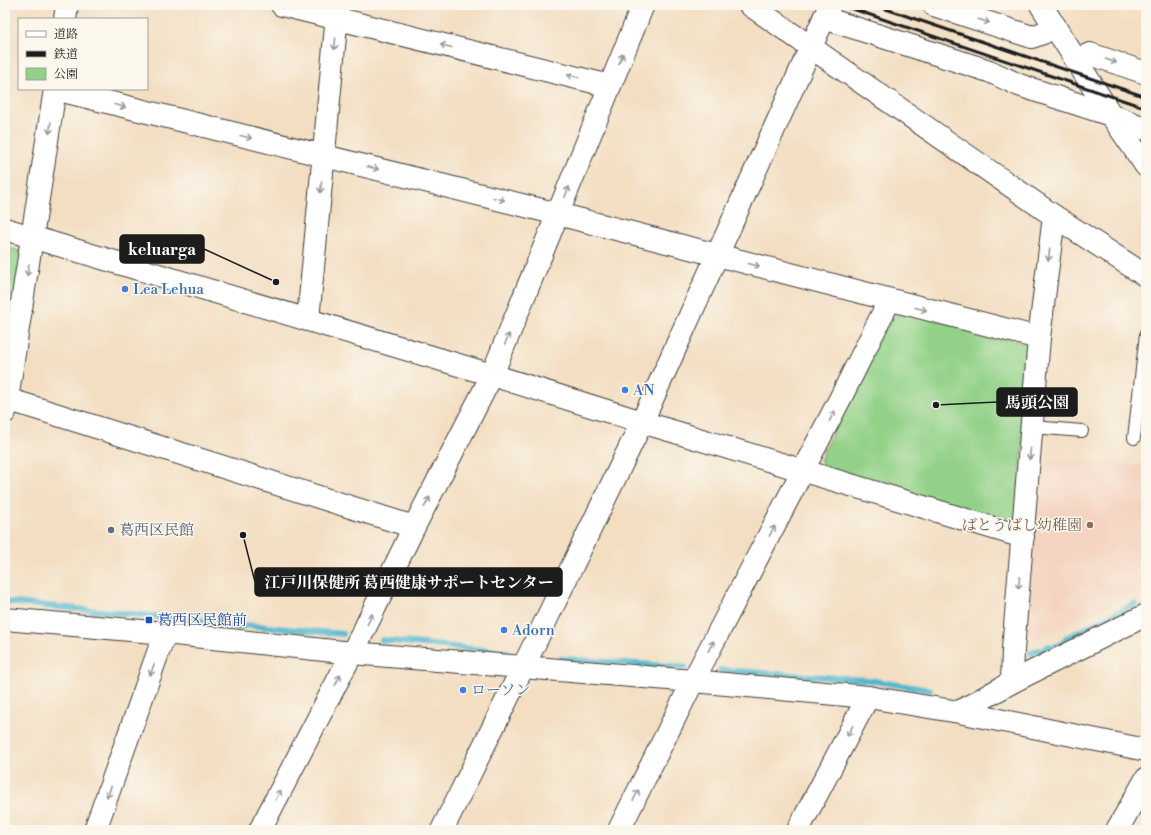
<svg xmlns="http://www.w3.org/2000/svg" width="1151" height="835" viewBox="0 0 1151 835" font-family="'Libre Bodoni','Noto Serif JP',serif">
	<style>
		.built { fill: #f4d3c0 }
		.park { fill: #92d187; stroke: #577652 }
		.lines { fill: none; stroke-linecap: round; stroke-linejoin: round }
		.stream { stroke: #51b8cf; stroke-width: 6 }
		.service-casing { stroke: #3c3935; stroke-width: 14 }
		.minor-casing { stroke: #3c3935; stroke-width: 24 }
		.tertiary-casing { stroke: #3c3935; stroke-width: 24 }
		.service { stroke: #fff; stroke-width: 12 }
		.minor { stroke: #fff; stroke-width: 22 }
		.tertiary { stroke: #fff; stroke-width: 22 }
		.rail { stroke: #1c1c1c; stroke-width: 3 }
		.oneway { stroke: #999 }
		.shop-dot { fill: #3f7fe0; stroke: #fbf7ec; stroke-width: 1.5 }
		.education-dot { fill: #8d6e63; stroke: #fbf7ec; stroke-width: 1.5 }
		.service-dot { fill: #5c6f8a; stroke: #fbf7ec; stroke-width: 1.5 }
		.transit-dot { fill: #1a4fb4; stroke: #fbf7ec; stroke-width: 1.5 }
		.labels { text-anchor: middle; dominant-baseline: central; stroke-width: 3; stroke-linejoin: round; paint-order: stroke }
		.shop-label { font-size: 15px; fill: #366cbe; stroke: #fbf7ec; text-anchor: start }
		.education-label { font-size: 15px; fill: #785e54; stroke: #fbf7ec; text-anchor: end }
		.service-label { font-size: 15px; fill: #4e5e75; stroke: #fbf7ec; text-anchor: start }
		.transit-label { font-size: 15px; fill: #164399; stroke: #fbf7ec; text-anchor: start }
		.leader { fill: none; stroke: #1c1c1c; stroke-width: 1.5 }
		.callout-dot { fill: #1c1c1c; stroke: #fbf7ec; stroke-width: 1.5 }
		.callout { fill: #1c1c1c; stroke: #1c1c1c; stroke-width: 1.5 }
		.callout-label { font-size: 16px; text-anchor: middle; font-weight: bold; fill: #fff }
	</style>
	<rect width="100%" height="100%" fill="#fbf7ec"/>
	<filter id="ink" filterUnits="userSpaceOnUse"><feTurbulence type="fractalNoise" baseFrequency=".025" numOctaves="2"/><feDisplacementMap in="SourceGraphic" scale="8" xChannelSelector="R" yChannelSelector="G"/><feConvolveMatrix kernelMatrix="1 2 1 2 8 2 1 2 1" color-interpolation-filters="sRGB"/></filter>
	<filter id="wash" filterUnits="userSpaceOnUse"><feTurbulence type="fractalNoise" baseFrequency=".012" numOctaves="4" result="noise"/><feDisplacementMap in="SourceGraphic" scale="16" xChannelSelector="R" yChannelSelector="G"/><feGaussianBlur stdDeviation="0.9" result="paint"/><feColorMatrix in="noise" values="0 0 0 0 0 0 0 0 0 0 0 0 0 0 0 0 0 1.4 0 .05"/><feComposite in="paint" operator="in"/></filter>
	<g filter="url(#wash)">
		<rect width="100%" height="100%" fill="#f3dec2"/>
		<path class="built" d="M 1040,459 L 1146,466 L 1146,585 L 1037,640 L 1024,633 Z"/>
		<path class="park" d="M 5,247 L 24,252 L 5,373 Z
			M 897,310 L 1027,344 L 1031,351 L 1016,523 L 1009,526 L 822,469 L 821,458 L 886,314 Z"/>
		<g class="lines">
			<path class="stream" d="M 5,602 L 225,623 C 232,627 239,630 246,625 L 343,634
				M 382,640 L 506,652
				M 1031,653 L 1037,650 L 1042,651 L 1048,646 L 1054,647 L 1064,643 L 1066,638 L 1135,604
				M 561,659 L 685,667
				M 720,670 L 869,680 L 930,690"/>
		</g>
	</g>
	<g filter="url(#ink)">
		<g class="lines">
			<g class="service-casing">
				<path id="service" d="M 1033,427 L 1082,431
					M 1134,438 L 1146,334"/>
			</g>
			<g class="minor-casing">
				<path id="minor" d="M 282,5 L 610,86
					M 750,5 L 1054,216 L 1146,276
					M 934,5 L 1032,37 L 1043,33 L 1055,26
					M 824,18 L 989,71 L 1019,85 L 1111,115 L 1146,129
					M 65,19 L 67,5
					M 1076,60 L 1090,54 L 1146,73
					M 55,89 L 558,214 L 1039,338
					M 308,320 L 338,5
					M 7,399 L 414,527
					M 5,412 L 55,89
					M 642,422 L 1023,537
					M 1012,682 L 1013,650 L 1039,338 L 1054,216
					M 95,830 L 165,633
					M 260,830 L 364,630 L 414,527 L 492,375 L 643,5
					M 619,830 L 693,681 L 841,397 L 889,301
					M 798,830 L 868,697
					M 1117,830 L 1146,779"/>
			</g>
			<g class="tertiary-casing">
				<path id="tertiary" d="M 1041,5 L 1111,115 L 1146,166
					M 5,229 L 492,375 L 642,422
					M 5,619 L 165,633 L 352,653 L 693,681 L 868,697 L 959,712 L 1146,750
					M 959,712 L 1012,682 L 1146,615
					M 442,830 L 533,647 L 642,422 L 830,5"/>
			</g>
			<use href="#service" class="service"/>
			<use href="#minor" class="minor"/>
			<use href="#tertiary" class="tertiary"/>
			<path class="rail" d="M 841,5 L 1146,108
				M 874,5 L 1146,97"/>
		</g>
		<defs><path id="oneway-shaft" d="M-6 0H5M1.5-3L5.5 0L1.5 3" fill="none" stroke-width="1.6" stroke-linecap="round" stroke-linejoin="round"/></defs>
		<g class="oneway">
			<use href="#oneway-shaft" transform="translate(984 21) rotate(18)"/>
			<use href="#oneway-shaft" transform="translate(335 44) rotate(96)"/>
			<use href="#oneway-shaft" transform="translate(446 46) rotate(-166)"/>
			<use href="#oneway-shaft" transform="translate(621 59) rotate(-68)"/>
			<use href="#oneway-shaft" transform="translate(1111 61) rotate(19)"/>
			<use href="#oneway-shaft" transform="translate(573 76) rotate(-166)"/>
			<use href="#oneway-shaft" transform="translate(120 106) rotate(14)"/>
			<use href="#oneway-shaft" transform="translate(50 128) rotate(98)"/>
			<use href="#oneway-shaft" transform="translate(246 137) rotate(14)"/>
			<use href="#oneway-shaft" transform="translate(373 168) rotate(14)"/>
			<use href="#oneway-shaft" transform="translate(321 187) rotate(96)"/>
			<use href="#oneway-shaft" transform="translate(567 192) rotate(-68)"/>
			<use href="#oneway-shaft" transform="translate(499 199) rotate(14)"/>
			<use href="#oneway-shaft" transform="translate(1049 255) rotate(97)"/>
			<use href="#oneway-shaft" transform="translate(754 265) rotate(15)"/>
			<use href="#oneway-shaft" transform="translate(28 270) rotate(99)"/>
			<use href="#oneway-shaft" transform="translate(921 309) rotate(14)"/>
			<use href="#oneway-shaft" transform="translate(507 339) rotate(-68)"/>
			<use href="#oneway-shaft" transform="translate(832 416) rotate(-63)"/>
			<use href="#oneway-shaft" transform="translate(1030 454) rotate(95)"/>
			<use href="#oneway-shaft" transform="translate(427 502) rotate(-63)"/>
			<use href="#oneway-shaft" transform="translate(772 531) rotate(-62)"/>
			<use href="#oneway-shaft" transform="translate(1019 583) rotate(95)"/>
			<use href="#oneway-shaft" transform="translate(370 619) rotate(-64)"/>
			<use href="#oneway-shaft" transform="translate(711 646) rotate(-62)"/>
			<use href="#oneway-shaft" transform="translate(152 670) rotate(110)"/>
			<use href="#oneway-shaft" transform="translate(338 680) rotate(-63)"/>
			<use href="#oneway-shaft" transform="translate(850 731) rotate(118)"/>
			<use href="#oneway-shaft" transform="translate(109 792) rotate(110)"/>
			<use href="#oneway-shaft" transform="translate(278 795) rotate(-63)"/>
			<use href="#oneway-shaft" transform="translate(636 795) rotate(-63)"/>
		</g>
	</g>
	<g class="shop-dot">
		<circle cx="125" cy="289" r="4"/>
		<circle cx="625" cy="390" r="4"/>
		<circle cx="504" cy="630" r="4"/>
		<circle cx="463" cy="690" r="4"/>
	</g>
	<circle class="education-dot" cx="1090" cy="525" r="4"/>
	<circle class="service-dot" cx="111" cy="530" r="4"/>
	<rect class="transit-dot" x="145" y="616" width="8" height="8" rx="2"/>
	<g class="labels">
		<g class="shop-label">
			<text x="133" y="289">Lea Lehua</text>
			<text x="633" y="390">AN</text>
			<text x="512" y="630">Adorn</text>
			<text x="471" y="690">ローソン</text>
		</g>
		<g class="education-label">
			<text x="1082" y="525">ばとうばし幼稚園</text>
		</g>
		<g class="service-label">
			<text x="119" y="530">葛西区民館</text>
		</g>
		<g class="transit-label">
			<text x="157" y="620">葛西区民館前</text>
		</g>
	</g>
	<path class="leader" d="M276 282L204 249M936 405L997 402M243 535L255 582"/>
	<g class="callout-dot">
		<circle cx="276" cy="282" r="4"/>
		<circle cx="936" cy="405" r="4"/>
		<circle cx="243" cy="535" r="4"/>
	</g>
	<g class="callout">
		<rect x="120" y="235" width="84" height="28" rx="4"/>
		<rect x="997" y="388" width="80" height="28" rx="4"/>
		<rect x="255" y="568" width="307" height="28" rx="4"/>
	</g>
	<g class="callout-label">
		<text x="162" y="255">keluarga</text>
		<text x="1037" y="408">馬頭公園</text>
		<text x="409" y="588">江戸川保健所 葛西健康サポートセンター</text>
	</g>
	<rect width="1151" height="835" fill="none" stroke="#fbf7ec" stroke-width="20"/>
	<rect x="18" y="18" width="130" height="72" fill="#fbf7ec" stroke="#a29f99"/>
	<rect x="26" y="31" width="20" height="6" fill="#ffffff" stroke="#a29f99"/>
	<text x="54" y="38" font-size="12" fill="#1c1c1c">道路</text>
	<rect x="26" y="51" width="20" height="6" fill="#1c1c1c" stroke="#a29f99"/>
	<text x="54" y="58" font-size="12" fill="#1c1c1c">鉄道</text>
	<rect x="26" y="68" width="20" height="12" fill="#92d187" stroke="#a29f99"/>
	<text x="54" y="78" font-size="12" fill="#1c1c1c">公園</text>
</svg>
